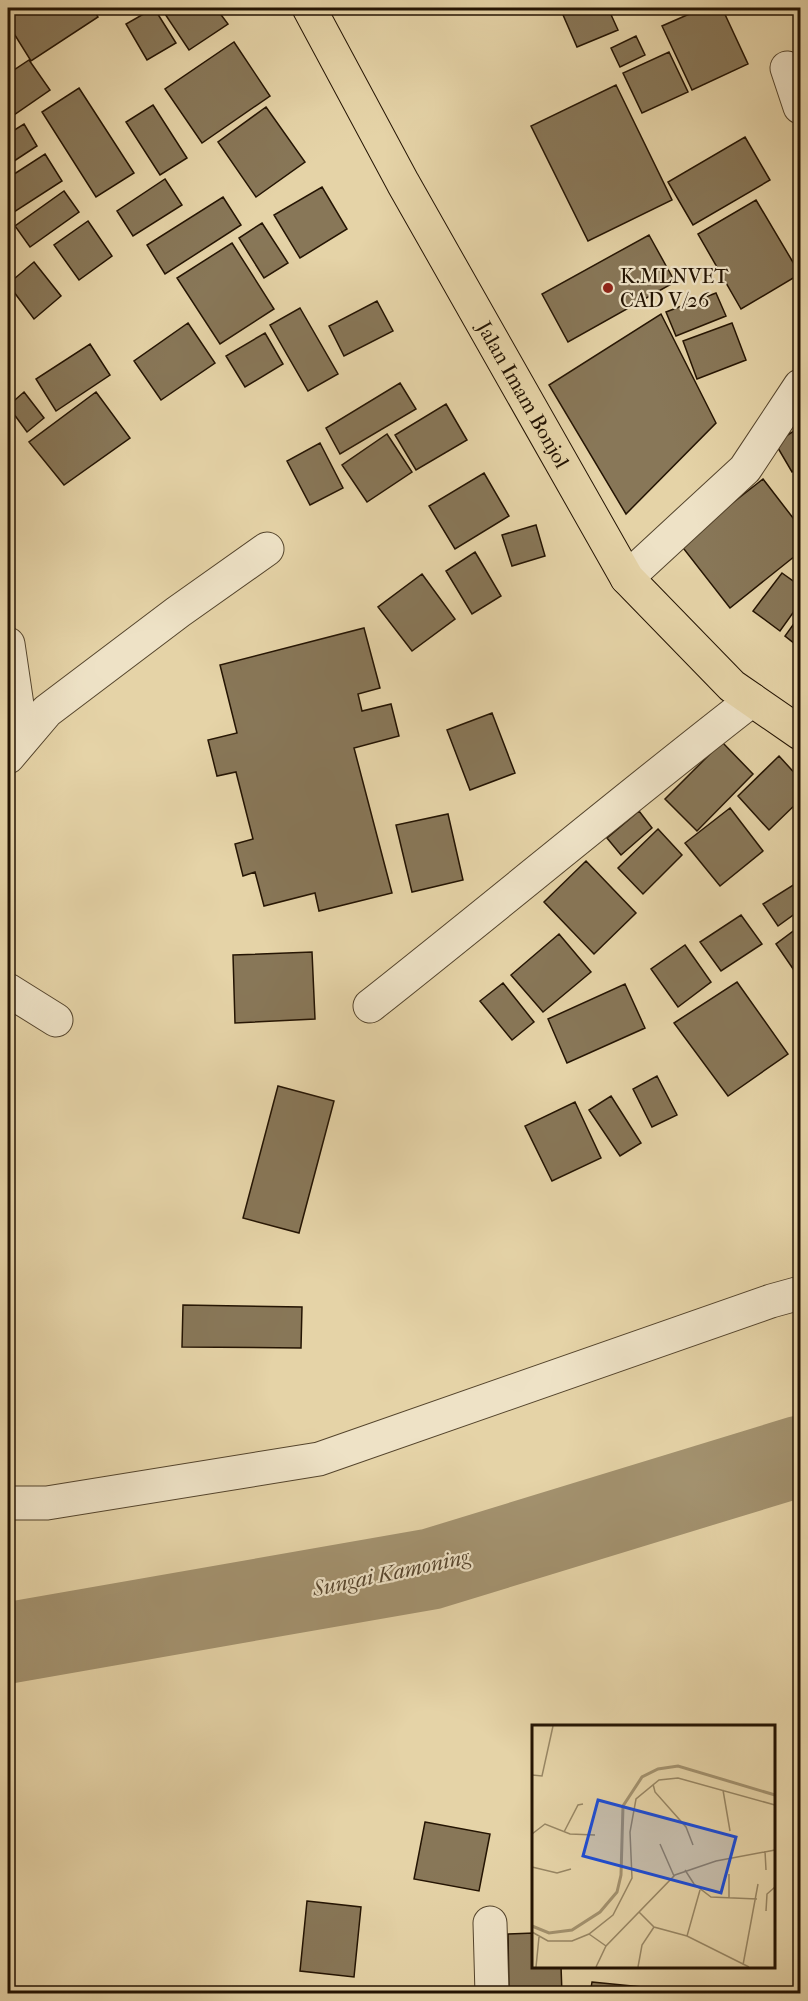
<svg xmlns="http://www.w3.org/2000/svg" width="808" height="2001" viewBox="0 0 808 2001" font-family="'IM FELL French Canon',serif">
	<style>
		.lines { fill: none; stroke-linecap: round; stroke-linejoin: round }
		.river { stroke: #a3926f; stroke-width: 81 }
		.building { fill: #887758; stroke: #241403; stroke-width: 1.5 }
		.minor-casing { stroke: #54442c; stroke-width: 35 }
		.primary-casing { stroke: #241403; stroke-width: 35 }
		.minor { stroke: #eee2c6; stroke-width: 33 }
		.primary { stroke: #e5d3a7; stroke-width: 33 }
		.poi-dot { fill: #8f2418; stroke: #eee2c6; stroke-width: 2 }
		.labels { text-anchor: middle; dominant-baseline: central; stroke-width: 4.5; stroke-linejoin: round; paint-order: stroke }
		.poi-label { font-size: 21px; fill: #241403; stroke: #eee2c6; text-anchor: start }
		.street-label { font-size: 21px; fill: #241403; stroke: #eee2c6 }
		.water-label { font-size: 22px; font-style: italic; fill: #57462e; stroke: #eee2c6 }
		.inset-river { fill: none; stroke: #a3926f; stroke-width: 3 }
		.inset-road { fill: none; stroke: #988765; stroke-width: 1.5 }
		.view { fill: #1d4ed8; fill-opacity: 0.15; stroke: #1d4ed8; stroke-width: 3 }
		.inset-edge { fill: none; stroke: #241403; stroke-width: 3 }
	</style>
	<rect width="100%" height="100%" fill="#e5d3a7"/>
	<filter id="stains"><feTurbulence type="fractalNoise" baseFrequency=".00333" numOctaves="4"/><feColorMatrix values="0 0 0 0 .2 0 0 0 0 .09 0 0 0 0 .02 0 0 0 .5 -.17"/></filter>
	<radialGradient id="worn" r=".72"><stop offset=".6" stop-color="#630" stop-opacity="0"/><stop offset="1" stop-color="#630" stop-opacity=".3"/></radialGradient>
	<g class="lines">
		<path class="river" d="M 8,1643 L 431,1569 L 800,1456"/>
	</g>
	<path class="building" d="M 22,8 L 92,8 L 98,17 L 31,61 L 8,24 L 8,17 Z
		M 154,8 L 176,43 L 147,60 L 126,24 Z
		M 161,8 L 216,8 L 228,24 L 189,50 Z
		M 560,8 L 608,8 L 618,30 L 577,47 Z
		M 703,8 L 722,8 L 748,64 L 692,90 L 662,26 Z
		M 636,36 L 645,55 L 620,67 L 611,48 Z
		M 234,42 L 270,96 L 202,143 L 165,89 Z
		M 669,52 L 688,92 L 642,113 L 623,73 Z
		M 29,60 L 50,90 L 8,119 L 8,74 Z
		M 616,85 L 672,200 L 588,241 L 531,126 Z
		M 79,88 L 134,173 L 96,197 L 42,112 Z
		M 153,105 L 187,158 L 160,175 L 126,122 Z
		M 266,107 L 305,162 L 256,197 L 218,142 Z
		M 24,124 L 37,146 L 8,165 L 8,134 Z
		M 745,137 L 770,180 L 693,225 L 668,182 Z
		M 45,154 L 62,181 L 11,214 L 8,208 L 8,178 Z
		M 165,179 L 182,205 L 133,236 L 117,211 Z
		M 322,187 L 347,229 L 300,258 L 274,215 Z
		M 64,191 L 79,212 L 30,247 L 15,226 Z
		M 223,197 L 241,225 L 165,274 L 147,245 Z
		M 756,200 L 800,274 L 741,309 L 698,234 Z
		M 88,221 L 112,256 L 79,280 L 54,245 Z
		M 262,223 L 288,263 L 264,278 L 239,238 Z
		M 649,235 L 675,282 L 568,342 L 542,294 Z
		M 232,243 L 274,309 L 220,344 L 177,278 Z
		M 34,262 L 61,296 L 34,319 L 8,284 Z
		M 716,293 L 726,316 L 676,336 L 666,312 Z
		M 377,301 L 393,331 L 344,356 L 329,326 Z
		M 300,308 L 338,374 L 308,391 L 270,325 Z
		M 661,314 L 716,423 L 626,514 L 549,385 Z
		M 188,323 L 215,363 L 161,400 L 134,361 Z
		M 732,323 L 746,360 L 697,379 L 683,341 Z
		M 265,333 L 283,364 L 245,387 L 226,356 Z
		M 90,344 L 110,375 L 56,411 L 36,379 Z
		M 400,383 L 416,409 L 340,454 L 326,428 Z
		M 24,392 L 44,418 L 27,432 L 8,406 Z
		M 96,392 L 130,438 L 64,485 L 29,442 Z
		M 446,404 L 467,440 L 416,470 L 395,435 Z
		M 800,427 L 800,467 L 792,472 L 775,443 Z
		M 387,434 L 412,472 L 367,502 L 342,465 Z
		M 320,443 L 343,488 L 310,505 L 287,461 Z
		M 484,473 L 509,516 L 455,549 L 429,506 Z
		M 763,479 L 800,527 L 800,552 L 730,608 L 680,544 Z
		M 536,525 L 545,556 L 512,566 L 502,535 Z
		M 475,552 L 501,596 L 472,614 L 446,571 Z
		M 782,573 L 800,586 L 800,603 L 780,631 L 753,611 Z
		M 422,574 L 455,619 L 412,651 L 378,607 Z
		M 800,615 L 800,648 L 785,636 Z
		M 364,628 L 380,688 L 358,694 L 362,711 L 391,704 L 399,736 L 354,748 L 392,893 L 319,911 L 315,893 L 264,906 L 255,872 L 243,876 L 235,844 L 253,839 L 236,772 L 217,776 L 208,740 L 237,733 L 220,665 Z
		M 492,713 L 515,773 L 470,790 L 447,730 Z
		M 722,742 L 753,774 L 697,831 L 665,799 Z
		M 779,756 L 800,779 L 800,800 L 769,830 L 738,796 Z
		M 730,808 L 763,851 L 720,886 L 685,843 Z
		M 639,811 L 652,828 L 621,855 L 607,838 Z
		M 448,814 L 463,880 L 412,892 L 396,825 Z
		M 658,829 L 682,855 L 643,894 L 618,868 Z
		M 586,861 L 636,913 L 594,954 L 544,902 Z
		M 798,882 L 800,886 L 800,910 L 778,926 L 763,904 Z
		M 741,915 L 762,944 L 721,971 L 700,942 Z
		M 800,926 L 800,979 L 776,944 Z
		M 559,934 L 591,972 L 543,1012 L 511,975 Z
		M 685,945 L 711,982 L 678,1007 L 651,969 Z
		M 312,952 L 315,1019 L 235,1023 L 233,955 Z
		M 737,982 L 788,1054 L 728,1096 L 674,1023 Z
		M 503,983 L 534,1022 L 512,1040 L 480,1001 Z
		M 625,984 L 645,1028 L 567,1063 L 548,1019 Z
		M 657,1076 L 677,1115 L 652,1127 L 633,1089 Z
		M 278,1086 L 334,1101 L 299,1233 L 243,1218 Z
		M 611,1096 L 641,1143 L 620,1156 L 589,1110 Z
		M 575,1102 L 601,1158 L 552,1181 L 525,1126 Z
		M 183,1305 L 302,1307 L 301,1348 L 182,1347 Z
		M 425,1822 L 490,1834 L 479,1891 L 414,1879 Z
		M 307,1901 L 361,1907 L 354,1977 L 300,1971 Z
		M 534,1933 L 534,1966 L 561,1966 L 562,1994 L 509,1994 L 508,1934 Z
		M 592,1982 L 692,1992 L 691,1994 L 590,1994 Z"/>
	<g class="lines">
		<g class="minor-casing">
			<path id="minor" d="M 787,68 L 800,107
				M 627,578 L 745,469 L 800,386
				M 8,644 L 22,739
				M 8,757 L 47,711 L 178,612 L 267,549
				M 8,990 L 56,1020
				M 370,1006 C 498,905 623,800 752,700
				M 8,1503 L 47,1503 L 319,1459 L 771,1301 L 800,1293
				M 490,1923 L 492,1994"/>
		</g>
		<g class="primary-casing">
			<g id="primary">
				<path id="s1" d="M 309,8 L 403,183 L 627,578 L 732,686 L 800,733"/>
			</g>
		</g>
		<use href="#minor" class="minor"/>
		<use href="#primary" class="primary"/>
	</g>
	<circle class="poi-dot" cx="608" cy="288" r="6"/>
	<g class="labels">
		<g class="poi-label">
			<text x="620" y="276">K.MLNVET<tspan x="620" dy="24">CAD V/26</tspan></text>
		</g>
		<g class="street-label">
			<text stroke="none"><textPath href="#s1" startOffset="442">Jalan Imam Bonjol</textPath></text>
		</g>
		<g class="water-label">
			<text transform="translate(391 1573) rotate(-12)">Sungai Kamoning</text>
		</g>
	</g>
	<g transform="translate(532 1725)">
		<rect width="243" height="243" fill="#e5d3a7"/>
		<path class="inset-river" d="M 0,201 L 17,208 L 40,205 L 68,187 L 85,167 L 89,150 L 91,81 L 110,52 L 126,44 L 146,41 L 243,70"/>
		<path class="inset-road" d="M 0,50 L 10,51 L 21,1M 121,59 L 123,67 L 154,102 L 161,120M 191,65 L 198,106M 32,107 L 46,80 L 51,79M 0,109 L 13,99 L 38,109 L 63,110M 128,119 L 142,151M 233,126 L 234,145M 0,142 L 25,148 L 39,144M 153,145 L 162,159 L 179,172 L 225,174M 197,149 L 197,173M 234,186 L 235,169 L 243,162M 107,187 L 122,202 L 155,211 L 217,242M 0,207 L 16,216 L 40,216 L 57,209 L 81,190 L 100,153 L 98,107 L 104,74 L 127,55 L 146,53 L 243,80M 57,209 L 74,221M 155,211 L 168,165M 211,240 L 226,159M 4,242 L 7,212M 64,242 L 74,221 L 143,150 L 184,136 L 243,125M 106,242 L 110,220 L 122,202"/>
		<path class="view" d="M 66,75 L 204,112 L 189,168 L 51,131 Z"/>
		<rect width="243" height="243" class="inset-edge"/>
	</g>
	<rect width="808" height="2001" fill="none" stroke="#e5d3a7" stroke-width="30"/>
	<rect x="9" y="9" width="790" height="1983" fill="none" stroke="#241403" stroke-width="3"/>
	<rect x="15" y="15" width="778" height="1971" fill="none" stroke="#241403" stroke-width="1.5"/>
	<rect width="100%" height="100%" filter="url(#stains)"/>
	<rect width="100%" height="100%" fill="url(#worn)"/>
</svg>
